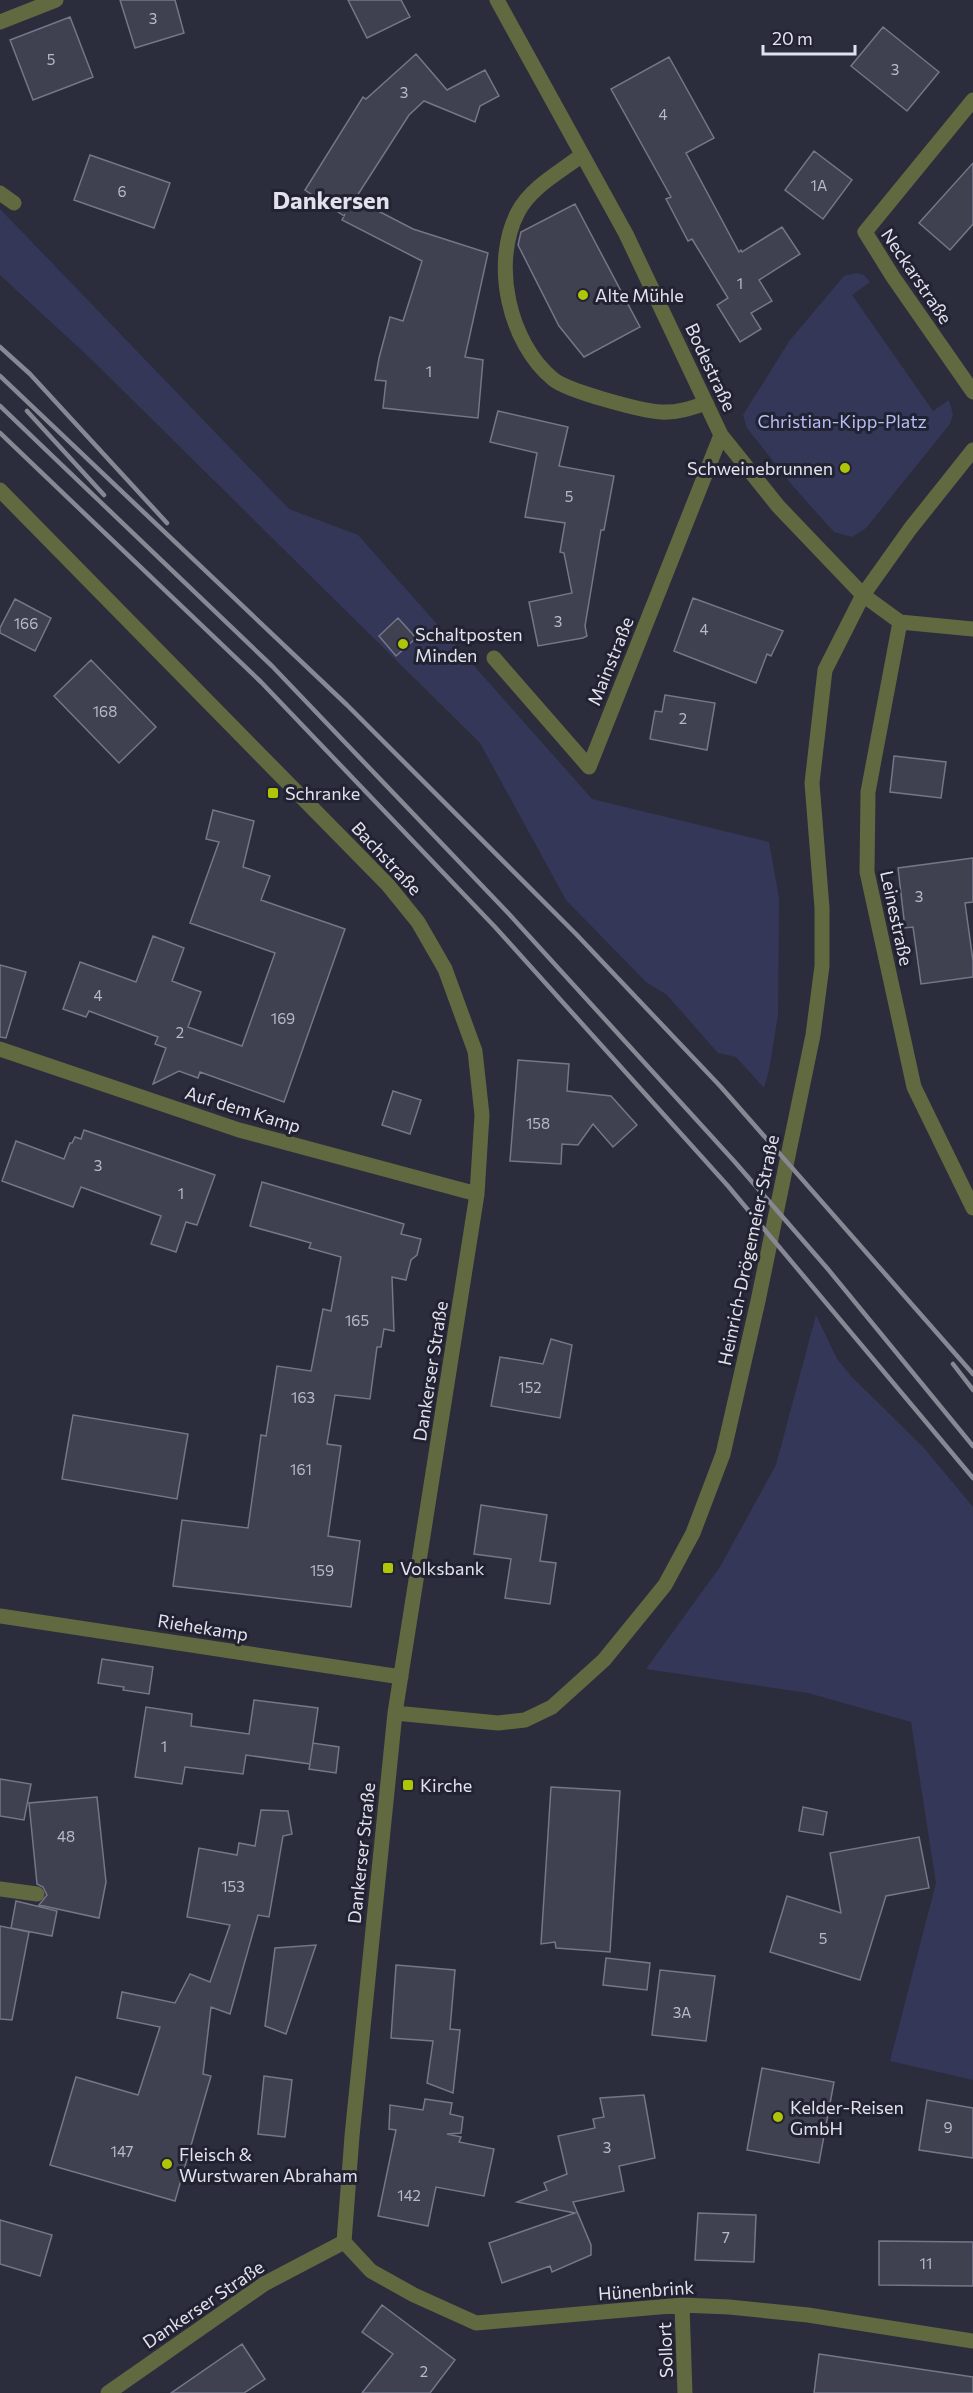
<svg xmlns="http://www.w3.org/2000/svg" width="973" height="2393" viewBox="0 0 973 2393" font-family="Commissioner,sans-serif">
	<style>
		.green { fill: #353759 }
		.building { fill: #3f4151; stroke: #747689; stroke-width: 1.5 }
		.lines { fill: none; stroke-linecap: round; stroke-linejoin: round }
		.service { stroke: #616941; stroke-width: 15 }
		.minor { stroke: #616941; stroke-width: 15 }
		.rail { stroke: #868894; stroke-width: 4.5 }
		.poi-dot { fill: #afc507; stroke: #222332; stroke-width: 2 }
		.labels { text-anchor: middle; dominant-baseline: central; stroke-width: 6; stroke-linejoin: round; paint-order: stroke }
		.number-label { font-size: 15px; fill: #b8bac5 }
		.street-label { font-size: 18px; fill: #e1e2ec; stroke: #222332 }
		.poi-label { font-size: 18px; fill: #e1e2ec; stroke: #222332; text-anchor: start }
		.park-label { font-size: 18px; fill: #b7bdf7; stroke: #222332 }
		.district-label { font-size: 24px; font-weight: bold; fill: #e1e2ec; stroke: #222332 }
	</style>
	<rect width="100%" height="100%" fill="#2b2d3c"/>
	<path class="green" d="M 0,209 L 289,509 L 358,535 L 592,799 L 769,842 L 779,898 L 778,1015 L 769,1070 L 764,1088 L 736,1057 L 718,1053 L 667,995 L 646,982 L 566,900 L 480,743 L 89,357 L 0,275 Z
		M 856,273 L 864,275 L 870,282 L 852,295 L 933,411 L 949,400 L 953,414 L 950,424 L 866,528 L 852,537 L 834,532 L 792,485 L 747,428 L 743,415 L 790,340 L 844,276 Z
		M 816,1315 L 837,1359 L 852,1377 L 924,1448 L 973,1507 L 973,2080 L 890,2061 L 936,1883 L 911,1722 L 808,1693 L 646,1669 L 720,1567 L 776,1465 Z"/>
	<path class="building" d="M 120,0 L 175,0 L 184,33 L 135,48 Z
		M 348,0 L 401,0 L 410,17 L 367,38 Z
		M 70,17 L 93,77 L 33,100 L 10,40 Z
		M 883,27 L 939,72 L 907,111 L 851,66 Z
		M 416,54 L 447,90 L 485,70 L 499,96 L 480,106 L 475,122 L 424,101 L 409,115 L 355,199 L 413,229 L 488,253 L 465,357 L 483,360 L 478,418 L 383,408 L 386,381 L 375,380 L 379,358 L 390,317 L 403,321 L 422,261 L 342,220 L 345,214 L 344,216 L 305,190 L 363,97 L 366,99 Z
		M 669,57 L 714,138 L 686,153 L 739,252 L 741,250 L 742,252 L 782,227 L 800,254 L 759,280 L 772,301 L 751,313 L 761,329 L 740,342 L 717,305 L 728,298 L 692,239 L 688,241 L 666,199 L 671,197 L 611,89 Z
		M 814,151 L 852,180 L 823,219 L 785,190 Z
		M 90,155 L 170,183 L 154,228 L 74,200 Z
		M 973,163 L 973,224 L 950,250 L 919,223 Z
		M 575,204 L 640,327 L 584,357 L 559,326 L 518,245 L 521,232 Z
		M 498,411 L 568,427 L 559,466 L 614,476 L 604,530 L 601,530 L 585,626 L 587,636 L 583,638 L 538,646 L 529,602 L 572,593 L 564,553 L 560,552 L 565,523 L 525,517 L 537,453 L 490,442 Z
		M 693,598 L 783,631 L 771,656 L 767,654 L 756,683 L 674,651 Z
		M 15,599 L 51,618 L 35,651 L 0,633 L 0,628 Z
		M 398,618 L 416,638 L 396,656 L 379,636 Z
		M 91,660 L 156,727 L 119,763 L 54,696 Z
		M 665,695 L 715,703 L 707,750 L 650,739 L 655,711 L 662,712 Z
		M 894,756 L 946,762 L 941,798 L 890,792 Z
		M 213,810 L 254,821 L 243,867 L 270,876 L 261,900 L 345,929 L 284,1102 L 200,1072 L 198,1078 L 179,1071 L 153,1084 L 166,1048 L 155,1044 L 158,1037 L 89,1011 L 86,1017 L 63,1009 L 80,962 L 136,982 L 153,936 L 184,948 L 172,981 L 201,992 L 188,1027 L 242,1046 L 275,953 L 190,923 L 219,842 L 206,839 Z
		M 973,858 L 973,902 L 965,903 L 973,961 L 973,977 L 921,984 L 913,927 L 905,928 L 898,868 Z
		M 0,965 L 26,972 L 6,1038 L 0,1037 Z
		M 518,1060 L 569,1064 L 567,1091 L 611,1096 L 637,1125 L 613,1147 L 593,1124 L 578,1145 L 562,1144 L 561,1164 L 510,1161 Z
		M 393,1091 L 421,1100 L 410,1134 L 382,1125 Z
		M 84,1130 L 215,1175 L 197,1225 L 186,1222 L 176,1252 L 151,1244 L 161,1216 L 81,1187 L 73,1207 L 2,1181 L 16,1141 L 64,1159 L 70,1143 L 72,1143 L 75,1137 L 81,1139 Z
		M 262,1182 L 404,1224 L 401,1234 L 421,1239 L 417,1255 L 411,1260 L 406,1280 L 392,1277 L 394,1331 L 384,1329 L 381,1347 L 377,1347 L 370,1399 L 335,1395 L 327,1444 L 341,1446 L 328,1536 L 360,1541 L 351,1607 L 173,1586 L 182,1520 L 248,1528 L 261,1435 L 266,1436 L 277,1366 L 311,1371 L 323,1309 L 331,1311 L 341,1257 L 309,1248 L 311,1243 L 250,1226 Z
		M 551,1339 L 572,1345 L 560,1418 L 491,1406 L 500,1357 L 543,1364 Z
		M 73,1415 L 188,1434 L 177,1499 L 62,1479 Z
		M 481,1505 L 547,1515 L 540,1561 L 556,1563 L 550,1604 L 505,1598 L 511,1559 L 474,1554 Z
		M 102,1659 L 153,1667 L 149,1694 L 123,1690 L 124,1687 L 98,1683 Z
		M 254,1700 L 318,1708 L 310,1763 L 313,1743 L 339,1747 L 336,1773 L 309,1769 L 310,1764 L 246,1755 L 243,1774 L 185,1767 L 182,1784 L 135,1777 L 146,1707 L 192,1714 L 191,1726 L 249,1734 Z
		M 0,1779 L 31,1784 L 24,1820 L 0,1816 Z
		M 551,1787 L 620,1791 L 610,1952 L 556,1948 L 555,1942 L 541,1944 Z
		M 97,1797 L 106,1882 L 99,1918 L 39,1905 L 47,1895 L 43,1887 L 37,1884 L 29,1803 Z
		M 803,1807 L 827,1812 L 823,1835 L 799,1831 Z
		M 261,1810 L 288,1811 L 292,1834 L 283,1836 L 269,1917 L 258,1915 L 230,2014 L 211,2007 L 203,2074 L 211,2076 L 175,2201 L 50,2165 L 76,2077 L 138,2095 L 160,2027 L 117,2018 L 122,1992 L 175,2003 L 190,1974 L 210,1982 L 230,1925 L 187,1917 L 199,1848 L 237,1855 L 239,1843 L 255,1846 Z
		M 919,1837 L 929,1888 L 886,1896 L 860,1980 L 770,1952 L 787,1896 L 841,1913 L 830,1853 Z
		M 16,1901 L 57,1911 L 52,1936 L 11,1928 Z
		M 0,1926 L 29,1932 L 12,2020 L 0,2019 Z
		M 316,1945 L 286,2034 L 265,2026 L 275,1948 Z
		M 606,1958 L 650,1963 L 647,1990 L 603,1985 Z
		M 396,1965 L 455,1970 L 450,2029 L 460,2030 L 453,2093 L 427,2083 L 433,2041 L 391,2038 Z
		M 660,1970 L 715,1976 L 706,2041 L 652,2035 Z
		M 762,2068 L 834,2082 L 819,2163 L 747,2150 Z
		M 264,2076 L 292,2080 L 285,2137 L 258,2134 Z
		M 644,2095 L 655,2158 L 619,2166 L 624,2191 L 573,2202 L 591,2245 L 591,2255 L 552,2272 L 550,2266 L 502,2283 L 489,2243 L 575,2213 L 517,2202 L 547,2190 L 544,2183 L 567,2174 L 558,2136 L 595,2128 L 593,2119 L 604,2117 L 600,2098 Z
		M 425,2099 L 452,2103 L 450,2114 L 463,2117 L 461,2133 L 447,2134 L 461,2137 L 459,2142 L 494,2149 L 484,2196 L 436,2187 L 428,2226 L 378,2216 L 396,2130 L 389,2129 L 390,2105 L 423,2110 Z
		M 927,2100 L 973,2108 L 973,2158 L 919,2150 Z
		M 698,2213 L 756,2215 L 754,2262 L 695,2260 Z
		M 0,2220 L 52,2235 L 40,2276 L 0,2264 Z
		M 879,2241 L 973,2242 L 973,2286 L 879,2285 Z
		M 382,2305 L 455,2360 L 430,2393 L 362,2393 L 393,2354 L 362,2332 Z
		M 242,2344 L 265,2379 L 244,2393 L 171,2393 Z
		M 819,2354 L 973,2377 L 973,2393 L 814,2393 Z"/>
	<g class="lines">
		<path class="service" d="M 582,155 C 560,172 531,187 518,212 C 491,263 509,343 553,379 C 567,391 642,411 661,412 C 677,413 692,408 706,403
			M 0,1889 L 37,1894"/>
		<path class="minor" d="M 497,0 L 626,234 L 721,435 L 778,506 L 863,595 L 900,622 L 973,629
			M 0,22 L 56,0
			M 973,100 L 865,232 L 893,277 L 973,392
			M 0,193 L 14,203
			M 0,490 L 388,885 L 418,922 L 445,969 L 475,1051 L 482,1115 L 477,1194 L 395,1713 L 352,2136 L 344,2242
			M 900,622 L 868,792 L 867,872 L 914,1087 L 973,1208
			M 494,658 L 589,767 L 721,435
			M 0,1049 L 239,1130 L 477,1194
			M 0,1616 L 401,1677
			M 395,1713 L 498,1723 L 525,1720 L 552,1707 L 604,1660 L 665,1585 L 693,1533 L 723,1454 L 758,1301 L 813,1035 L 822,966 L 822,908 L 812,783 L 825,670 L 863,595 L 910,529 L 973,450
			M 344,2242 L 371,2271 L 414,2295 L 476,2323 L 682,2305 L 729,2307 L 808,2315 L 973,2341
			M 682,2305 L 685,2393
			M 108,2393 L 264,2284 L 344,2242"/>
		<path class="rail" d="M 0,347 L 30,374 L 167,523
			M 0,376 L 347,705 L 576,934 L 721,1087 L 973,1374
			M 0,406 L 272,666 L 509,914 L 734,1161 L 827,1268 L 973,1446
			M 27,411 L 104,495
			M 0,433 L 261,682 L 495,927 L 728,1186 L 973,1478
			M 953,1364 L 973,1390"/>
	</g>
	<g class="poi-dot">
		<circle cx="583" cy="295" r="6"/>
		<circle cx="845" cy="468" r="6"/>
		<circle cx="403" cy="644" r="6"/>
		<rect x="267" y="787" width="12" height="12" rx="3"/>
		<rect x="382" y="1562" width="12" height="12" rx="3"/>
		<rect x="402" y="1779" width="12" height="12" rx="3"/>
		<circle cx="778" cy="2117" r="6"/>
		<circle cx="167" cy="2164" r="6"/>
	</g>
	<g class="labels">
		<g class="number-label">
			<text x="153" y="18">3</text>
			<text x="51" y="59">5</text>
			<text x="895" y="69">3</text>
			<text x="404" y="92">3</text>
			<text x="663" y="114">4</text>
			<text x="819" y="185">1A</text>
			<text x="122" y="191">6</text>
			<text x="740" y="283">1</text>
			<text x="429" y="371">1</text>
			<text x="569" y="496">5</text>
			<text x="558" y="621">3</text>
			<text x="26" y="623">166</text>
			<text x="704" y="629">4</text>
			<text x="105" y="711">168</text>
			<text x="683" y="718">2</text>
			<text x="919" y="896">3</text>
			<text x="98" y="995">4</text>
			<text x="283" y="1018">169</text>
			<text x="180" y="1032">2</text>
			<text x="538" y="1123">158</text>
			<text x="98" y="1165">3</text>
			<text x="181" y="1193">1</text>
			<text x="357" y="1320">165</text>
			<text x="530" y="1387">152</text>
			<text x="303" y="1397">163</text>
			<text x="301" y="1469">161</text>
			<text x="322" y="1570">159</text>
			<text x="164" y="1746">1</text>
			<text x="66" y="1836">48</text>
			<text x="233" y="1886">153</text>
			<text x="823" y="1938">5</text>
			<text x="682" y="2012">3A</text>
			<text x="948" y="2127">9</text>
			<text x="607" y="2147">3</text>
			<text x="122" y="2151">147</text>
			<text x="409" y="2195">142</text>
			<text x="726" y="2237">7</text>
			<text x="926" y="2263">11</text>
			<text x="424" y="2371">2</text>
		</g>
		<g class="street-label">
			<text transform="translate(917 276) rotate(56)">Neckarstraße</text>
			<text transform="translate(711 367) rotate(65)">Bodestraße</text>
			<text transform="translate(610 661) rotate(-68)">Mainstraße</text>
			<text transform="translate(387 858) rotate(47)">Bachstraße</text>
			<text transform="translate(897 918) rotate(78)">Leinestraße</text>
			<text transform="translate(243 1109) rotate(17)">Auf dem Kamp</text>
			<text transform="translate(748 1250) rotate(-78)">Heinrich-Drögemeier-Straße</text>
			<text transform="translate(430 1371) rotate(-81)">Dankerser Straße</text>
			<text transform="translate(203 1627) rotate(9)">Riehekamp</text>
			<text transform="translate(361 1853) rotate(-84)">Dankerser Straße</text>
			<text transform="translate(646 2290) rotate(-4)">Hünenbrink</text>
			<text transform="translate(203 2304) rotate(-34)">Dankerser Straße</text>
			<text transform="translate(665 2350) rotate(-92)">Sollort</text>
		</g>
		<g class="poi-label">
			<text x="595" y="295">Alte Mühle</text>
			<text x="833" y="468" text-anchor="end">Schweinebrunnen</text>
			<text x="415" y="634">Schaltposten<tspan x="415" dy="21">Minden</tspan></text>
			<text x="285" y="793">Schranke</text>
			<text x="400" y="1568">Volksbank</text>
			<text x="420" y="1785">Kirche</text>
			<text x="790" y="2107">Kelder-Reisen<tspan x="790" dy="21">GmbH</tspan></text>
			<text x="179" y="2154">Fleisch &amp;<tspan x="179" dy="21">Wurstwaren Abraham</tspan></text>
		</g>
		<g class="park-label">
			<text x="842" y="421">Christian-Kipp-Platz</text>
		</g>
		<g class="district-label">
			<text x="331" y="199">Dankersen</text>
		</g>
	</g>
	<path d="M763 45v9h92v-9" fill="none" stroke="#e1e2ec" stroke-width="3"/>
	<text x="772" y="45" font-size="18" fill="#e1e2ec" stroke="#222332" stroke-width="4.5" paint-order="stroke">20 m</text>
</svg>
